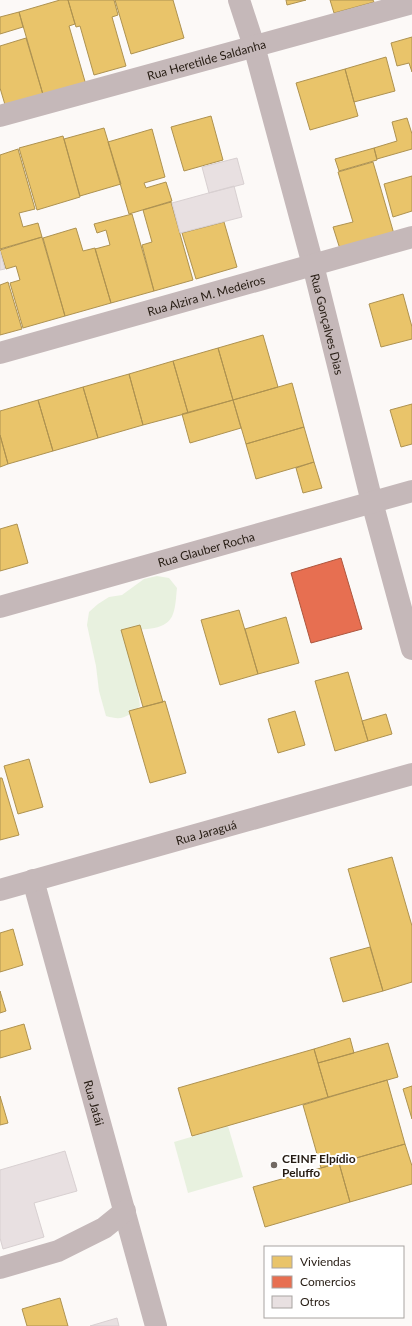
<svg xmlns="http://www.w3.org/2000/svg" width="412" height="1326" viewBox="0 0 412 1326" font-family="Lato,sans-serif">
	<style>
		.green { fill: #e8f1df }
		.homes { fill: #e9c46a; stroke: #ae9250 }
		.shops { fill: #e76f51; stroke: #ad563e }
		.building { fill: #e8e0e1; stroke: #d8d0d1 }
		.lines { fill: none; stroke-linecap: round; stroke-linejoin: round }
		.minor { stroke: #c5b8b9; stroke-width: 22 }
		.poi-dot { fill: #716963; stroke: #fff; stroke-width: 1.5 }
		.labels { text-anchor: middle; dominant-baseline: central; stroke-width: 4; stroke-linejoin: round; paint-order: stroke }
		.street-label { font-size: 12px; fill: #261c13; stroke: #fff }
		.poi-label { font-size: 12px; font-weight: bold; fill: #261c13; stroke: #fff; text-anchor: start }
	</style>
	<rect width="100%" height="100%" fill="#fcf9f7"/>
	<path class="green" d="M 157,576 L 169,578 L 177,588 C 176,596 176,606 173,614 C 167,631 144,629 129,630 L 140,706 C 127,717 123,721 106,716 L 99,691 L 96,666 L 87,625 L 89,612 L 98,604 L 109,597 L 122,595 L 144,579 Z
		M 228,1126 L 243,1177 L 188,1193 L 174,1142 Z"/>
	<path class="homes" d="M 60,0 L 68,0 L 75,24 L 69,26 L 86,85 L 44,98 L 19,12 Z
		M 68,0 L 114,0 L 118,15 L 112,17 L 126,66 L 94,75 L 80,26 L 76,27 Z
		M 115,0 L 173,0 L 184,38 L 131,54 Z
		M 286,0 L 306,0 L 287,5 Z
		M 330,0 L 373,0 L 374,2 L 334,13 Z
		M 19,12 L 23,27 L 0,34 L 0,17 Z
		M 412,37 L 412,72 L 409,63 L 397,66 L 391,43 Z
		M 26,38 L 44,98 L 6,108 L 0,88 L 0,46 Z
		M 386,57 L 395,91 L 354,102 L 345,69 Z
		M 345,69 L 358,116 L 310,130 L 296,83 Z
		M 211,116 L 223,160 L 184,171 L 171,127 Z
		M 407,118 L 412,134 L 412,149 L 377,159 L 374,148 L 397,141 L 392,122 Z
		M 104,128 L 121,184 L 80,196 L 64,139 Z
		M 152,129 L 165,177 L 144,183 L 146,188 L 166,182 L 172,201 L 129,214 L 108,142 Z
		M 63,136 L 80,197 L 37,210 L 19,148 Z
		M 374,148 L 377,160 L 339,171 L 335,159 Z
		M 18,149 L 35,209 L 19,213 L 23,227 L 38,223 L 42,237 L 0,249 L 0,155 Z
		M 373,162 L 394,234 L 340,249 L 333,227 L 353,222 L 338,172 Z
		M 412,176 L 412,211 L 393,217 L 384,184 Z
		M 171,202 L 193,280 L 154,291 L 142,245 L 152,242 L 143,210 Z
		M 132,214 L 154,291 L 111,303 L 95,249 L 110,245 L 106,230 L 97,233 L 94,224 Z
		M 224,222 L 237,267 L 196,279 L 182,233 Z
		M 76,228 L 83,251 L 95,248 L 111,303 L 65,316 L 43,238 Z
		M 42,237 L 65,316 L 23,328 L 10,283 L 20,280 L 16,266 L 6,269 L 0,250 Z
		M 8,282 L 22,329 L 0,335 L 0,285 Z
		M 403,294 L 412,327 L 412,339 L 381,347 L 369,304 Z
		M 263,335 L 278,387 L 233,400 L 218,348 Z
		M 218,348 L 233,400 L 188,413 L 173,361 Z
		M 173,361 L 188,413 L 143,425 L 129,374 Z
		M 129,374 L 143,425 L 98,438 L 83,387 Z
		M 292,383 L 304,427 L 246,444 L 233,400 Z
		M 83,387 L 98,438 L 53,451 L 38,400 Z
		M 38,400 L 53,451 L 8,464 L 0,435 L 0,411 Z
		M 233,400 L 241,428 L 190,443 L 182,414 Z
		M 412,404 L 412,444 L 401,447 L 390,410 Z
		M 304,427 L 314,462 L 256,479 L 246,444 Z
		M 0,435 L 8,464 L 0,467 Z
		M 314,462 L 322,488 L 303,493 L 296,468 Z
		M 17,524 L 28,563 L 0,571 L 0,529 Z
		M 239,610 L 258,674 L 220,685 L 201,620 Z
		M 286,617 L 299,663 L 258,674 L 245,629 Z
		M 140,625 L 163,702 L 143,707 L 121,630 Z
		M 348,672 L 368,741 L 335,751 L 315,681 Z
		M 165,701 L 186,773 L 150,783 L 129,711 Z
		M 295,711 L 305,745 L 278,753 L 268,719 Z
		M 386,714 L 392,734 L 368,741 L 362,721 Z
		M 29,759 L 43,807 L 18,814 L 4,766 Z
		M 0,778 L 2,778 L 19,835 L 0,840 Z
		M 392,857 L 412,926 L 412,982 L 383,991 L 348,869 Z
		M 13,929 L 23,965 L 0,972 L 0,933 Z
		M 370,947 L 383,991 L 343,1002 L 330,958 Z
		M 0,991 L 6,1011 L 0,1013 Z
		M 24,1024 L 31,1049 L 0,1058 L 0,1031 Z
		M 350,1038 L 354,1053 L 318,1063 L 314,1049 Z
		M 388,1043 L 398,1077 L 328,1097 L 318,1063 Z
		M 314,1049 L 328,1097 L 192,1136 L 178,1088 Z
		M 387,1080 L 405,1144 L 321,1168 L 303,1105 Z
		M 412,1086 L 412,1119 L 403,1089 Z
		M 0,1096 L 8,1123 L 0,1125 Z
		M 405,1144 L 412,1166 L 412,1184 L 350,1202 L 339,1163 Z
		M 339,1163 L 350,1202 L 265,1227 L 253,1187 Z
		M 60,1298 L 68,1326 L 27,1326 L 22,1309 Z"/>
	<path class="shops" d="M 341,558 L 362,629 L 311,643 L 291,573 Z"/>
	<path class="building" d="M 237,158 L 244,184 L 209,193 L 202,167 Z
		M 234,186 L 242,217 L 180,233 L 172,203 Z
		M 0,251 L 5,269 L 0,270 Z
		M 65,1151 L 77,1191 L 34,1203 L 44,1237 L 3,1249 L 0,1238 L 0,1170 Z
		M 117,1318 L 119,1326 L 90,1326 Z"/>
	<g class="lines">
		<g class="minor">
			<path id="s1" d="M 239,0 L 254,46 L 313,265 L 372,502 L 412,649"/>
			<path id="s2" d="M 0,116 L 412,3"/>
			<path id="s3" d="M 0,353 L 412,237"/>
			<path id="s4" d="M 0,607 L 412,491"/>
			<path id="s5" d="M 33,880 L 156,1326"/>
			<path id="s6" d="M 0,890 L 412,774"/>
			<path d="M 0,1268 L 58,1251 L 104,1228 L 125,1211"/>
		</g>
	</g>
	<circle class="poi-dot" cx="274" cy="1165" r="4"/>
	<g class="labels">
		<g class="street-label">
			<text stroke="none"><textPath href="#s2" startOffset="214">Rua Heretilde Saldanha</textPath></text>
			<text stroke="none"><textPath href="#s3" startOffset="214">Rua Alzira M. Medeiros</textPath></text>
			<text stroke="none"><textPath href="#s1" startOffset="336">Rua Gonçalves Dias</textPath></text>
			<text stroke="none"><textPath href="#s4" startOffset="214">Rua Glauber Rocha</textPath></text>
			<text stroke="none"><textPath href="#s6" startOffset="214">Rua Jaraguá</textPath></text>
			<text stroke="none"><textPath href="#s5" startOffset="231">Rua Jatái</textPath></text>
		</g>
		<g class="poi-label">
			<text x="282" y="1158">CEINF Elpídio<tspan x="282" dy="14">Peluffo</tspan></text>
		</g>
	</g>
	<rect x="264" y="1246" width="140" height="72" fill="#ffffff" stroke="#a8a4a1"/>
	<rect x="272" y="1256" width="20" height="12" fill="#e9c46a" stroke="#a8a4a1"/>
	<text x="300" y="1266" font-size="12" fill="#261c13">Viviendas</text>
	<rect x="272" y="1276" width="20" height="12" fill="#e76f51" stroke="#a8a4a1"/>
	<text x="300" y="1286" font-size="12" fill="#261c13">Comercios</text>
	<rect x="272" y="1296" width="20" height="12" fill="#e8e0e1" stroke="#a8a4a1"/>
	<text x="300" y="1306" font-size="12" fill="#261c13">Otros</text>
</svg>
